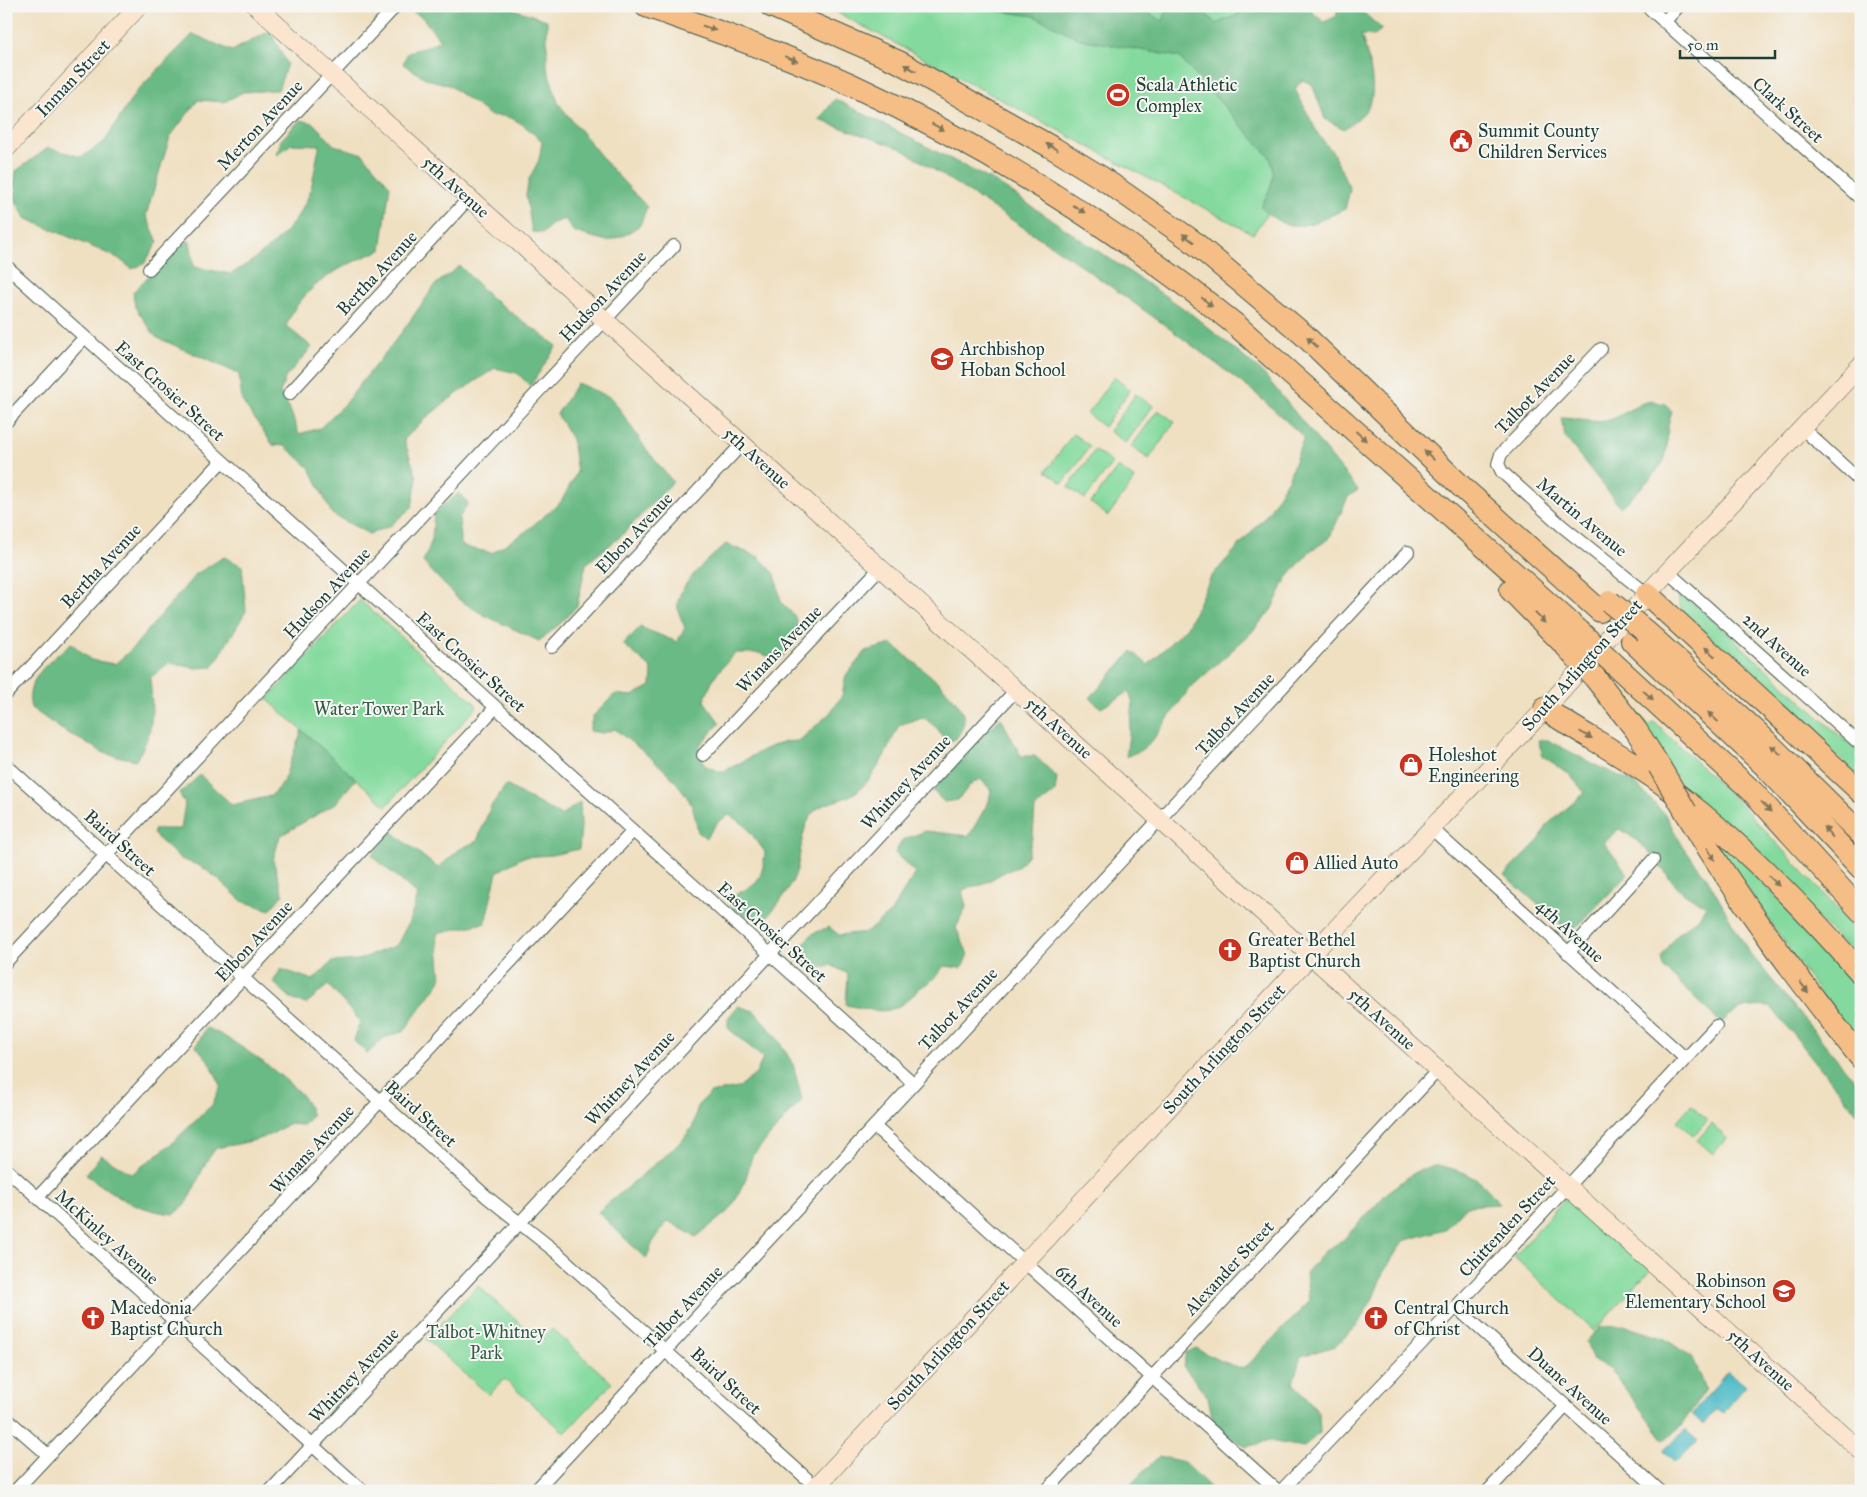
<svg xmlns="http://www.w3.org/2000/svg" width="1867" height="1497" viewBox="0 0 1867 1497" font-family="'IM FELL Great Primer',serif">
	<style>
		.green { fill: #84da9e; stroke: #528c69 }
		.forest { fill: #6bba85; stroke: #457c5c }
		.water { fill: #4dbbc5; stroke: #367c7c }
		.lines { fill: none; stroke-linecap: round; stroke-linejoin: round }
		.street-casing { stroke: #3e5549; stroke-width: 14 }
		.secondary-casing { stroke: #3e5549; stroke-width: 19 }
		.highway-casing { stroke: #3e5549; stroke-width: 24 }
		.street { stroke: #fff; stroke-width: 12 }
		.secondary { stroke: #fbe5cf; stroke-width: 18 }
		.highway { stroke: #f6be87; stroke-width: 22 }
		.highway-bridge-casing { stroke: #3e5549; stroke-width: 24; stroke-linecap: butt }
		.highway-bridge { stroke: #f6be87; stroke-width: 22 }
		.oneway { fill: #807759 }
		.labels { text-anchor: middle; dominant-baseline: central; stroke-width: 4; stroke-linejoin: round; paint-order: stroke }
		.street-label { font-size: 18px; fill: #1f3d34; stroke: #f6f6f2 }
		.poi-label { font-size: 18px; fill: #1f3d34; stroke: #f6f6f2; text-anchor: start }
		.park-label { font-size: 18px; fill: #335c49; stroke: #f6f6f2 }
	</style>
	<rect width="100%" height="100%" fill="#f6f6f2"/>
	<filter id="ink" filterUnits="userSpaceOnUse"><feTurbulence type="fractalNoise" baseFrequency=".02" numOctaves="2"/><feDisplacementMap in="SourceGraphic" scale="10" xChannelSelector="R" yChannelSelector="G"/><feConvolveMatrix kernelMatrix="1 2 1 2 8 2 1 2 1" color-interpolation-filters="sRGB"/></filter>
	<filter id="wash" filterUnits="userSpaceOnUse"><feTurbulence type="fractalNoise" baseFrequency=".0096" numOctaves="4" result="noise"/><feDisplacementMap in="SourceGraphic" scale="20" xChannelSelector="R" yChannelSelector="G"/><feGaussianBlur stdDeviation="1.12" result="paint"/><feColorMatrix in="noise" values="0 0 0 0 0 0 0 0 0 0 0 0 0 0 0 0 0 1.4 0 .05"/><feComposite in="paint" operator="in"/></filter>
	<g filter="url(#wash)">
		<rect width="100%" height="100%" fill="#f0e0c2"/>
		<path class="green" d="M 825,6 L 1261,6 L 1302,163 L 1253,234 Z
			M 1114,377 L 1130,390 L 1104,427 L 1087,414 Z
			M 1136,394 L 1153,406 L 1126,443 L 1109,431 Z
			M 1158,410 L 1175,422 L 1149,459 L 1131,447 Z
			M 1073,434 L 1090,446 L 1063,483 L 1046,471 Z
			M 1095,450 L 1112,463 L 1085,499 L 1068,487 Z
			M 1118,467 L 1135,479 L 1108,516 L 1091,503 Z
			M 1679,596 L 1696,605 L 1861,755 L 1861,778 L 1682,611 L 1678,598 Z
			M 360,600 L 476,704 L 476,708 L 386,806 L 267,699 Z
			M 1625,703 L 1650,725 L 1654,722 L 1742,806 L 1831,902 L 1861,937 L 1861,961 L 1682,786 Z
			M 1708,832 L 1732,851 L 1861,985 L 1861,1044 L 1821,995 Z
			M 1691,1105 L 1708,1120 L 1694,1136 L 1677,1121 Z
			M 1712,1124 L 1727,1138 L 1713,1154 L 1697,1140 Z
			M 1568,1195 L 1651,1269 L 1594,1331 L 1514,1257 Z
			M 478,1286 L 540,1341 L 552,1329 L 612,1383 L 565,1433 L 504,1379 L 489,1395 L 426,1339 Z"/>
		<path class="forest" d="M 402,6 L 504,6 L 547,20 L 547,67 L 558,103 L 609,166 L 647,207 L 640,225 L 625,235 L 607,241 L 574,232 L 565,219 L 553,223 L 543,233 L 532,232 L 526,195 L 529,179 L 539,160 L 542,142 C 527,127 513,113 491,116 L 449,85 L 427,79 L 403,64 L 408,52 L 427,47 L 440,40 L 422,17 Z
			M 965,6 L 1140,6 L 1142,10 L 1163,21 L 1168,6 L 1199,6 L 1216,24 L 1239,14 L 1231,6 L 1306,6 L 1324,22 L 1337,16 L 1337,6 L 1356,6 L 1382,29 L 1374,36 L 1361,35 C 1367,52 1376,82 1371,101 C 1367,113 1354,122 1344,129 L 1325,119 L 1312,84 L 1302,80 L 1295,89 L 1318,134 L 1333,153 L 1350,189 L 1345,209 C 1313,224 1290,238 1261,207 C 1270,187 1279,177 1269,156 L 1179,57 L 1080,39 L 1034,16 Z
			M 270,31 L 287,64 L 278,90 L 243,92 L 224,102 L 198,100 L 170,137 L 146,215 L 158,242 L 144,264 L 132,269 L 118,258 L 25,218 L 16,201 L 14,186 L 16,171 L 48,148 L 82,157 L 105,141 L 136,92 L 193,34 L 232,51 Z
			M 835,99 L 997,183 L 1189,312 L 1263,373 L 1358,490 L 1348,497 L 1329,539 L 1310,551 L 1286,579 L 1272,609 L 1249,635 L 1189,689 L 1152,741 L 1141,750 L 1126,757 L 1133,704 L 1129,692 L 1101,708 L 1090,698 L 1132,651 L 1148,665 L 1187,627 L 1211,577 L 1269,512 L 1289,477 L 1304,437 L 1254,392 L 1162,323 L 1066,255 L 902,149 L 819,120 Z
			M 300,120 L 313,123 L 334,145 L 363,154 L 390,186 L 381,250 C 341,266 303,284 286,326 L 312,347 L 285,378 L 280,393 L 289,407 L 299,434 L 320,428 L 346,402 L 402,332 L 436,284 L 460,266 L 490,297 L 557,346 L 530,386 L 517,373 L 495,368 C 462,390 431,410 404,440 L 417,478 L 412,507 L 390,526 L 369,534 L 332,514 L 310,468 L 285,446 L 273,445 L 242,401 L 239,374 L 156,337 L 135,307 L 133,292 L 177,247 L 190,241 L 194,267 L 231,274 C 263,255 292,233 308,197 C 313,187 316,158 320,145 L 291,144 L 277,155 L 281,140 Z
			M 577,383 L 612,398 L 646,449 L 673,482 L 620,537 L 586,564 L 577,606 L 561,623 L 539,641 L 484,615 L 458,599 L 423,562 L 432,540 L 434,513 L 459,493 L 468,503 L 459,518 L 460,542 L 464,547 L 492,553 L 525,532 L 561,502 L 577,472 L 572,439 L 557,414 Z
			M 1652,401 L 1665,404 L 1672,411 C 1664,431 1670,441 1665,458 C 1661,469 1630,500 1620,507 L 1565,437 L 1561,418 C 1573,418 1594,423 1605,421 C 1623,418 1633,403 1652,401 Z
			M 726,544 L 759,557 L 775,574 L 781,602 L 794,615 L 799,627 L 794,645 L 779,660 L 759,653 L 735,653 L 714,677 L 704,701 L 720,723 L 699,746 L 704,765 L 721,772 C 749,761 767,741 799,741 L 830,713 L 842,696 L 846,675 L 866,651 L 892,644 C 910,661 960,693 964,718 C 965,726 960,732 956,739 L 946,742 L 937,728 L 923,717 L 899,725 C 889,746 874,782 853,794 C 839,803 819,801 810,817 C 801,833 801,852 797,869 C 792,888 779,903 767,917 L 748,916 L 730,908 L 733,896 C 759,883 762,880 765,852 L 745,825 L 729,815 L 718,822 L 706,838 L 698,832 C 696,824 695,813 692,806 C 676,773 642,752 615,729 L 603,733 L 589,731 L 593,716 L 615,694 L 632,696 L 651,686 L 652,669 L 623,644 L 640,627 L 677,642 L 685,628 C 683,622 679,615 678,609 C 674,586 711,558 726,544 Z
			M 224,557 L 242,566 L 246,611 L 213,667 L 196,668 L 169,663 L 150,678 C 153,712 155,730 136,760 L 106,754 L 61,729 L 31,708 C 23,679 52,660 71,643 L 91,660 L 115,664 L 132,649 L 196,574 Z
			M 1001,718 L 1021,756 L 1035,756 L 1057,777 L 1055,792 L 1035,808 L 1033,834 L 1028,854 L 1018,867 L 1004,872 L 982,885 L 969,887 L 962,891 L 966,907 L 956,928 L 968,954 L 962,968 L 944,966 C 940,971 936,977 931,981 C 928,985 922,985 919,989 C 891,1018 883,1012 846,1005 L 848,974 L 831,965 C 811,971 808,971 794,956 L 812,934 L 829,927 L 839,935 L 867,932 L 891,912 L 915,873 L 895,853 L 902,840 L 926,831 L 969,836 L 989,801 L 991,790 L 980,779 L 969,786 L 958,800 L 944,802 L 933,791 L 941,775 Z
			M 302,730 L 356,779 L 335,804 L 280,836 L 273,860 L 283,894 L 270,910 L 242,901 L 217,878 L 200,866 L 181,859 L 153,834 L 155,829 L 181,829 L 185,803 L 179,794 L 200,775 L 232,805 L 271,796 L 283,782 Z
			M 1538,740 L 1548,740 L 1593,764 L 1635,783 L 1666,816 L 1683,847 L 1707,878 L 1748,951 L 1861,1088 L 1861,1118 L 1771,1007 C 1748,1006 1739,1006 1721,1023 L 1663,967 L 1661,958 L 1678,933 L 1698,919 L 1706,906 C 1697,900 1684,895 1677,886 C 1656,864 1648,844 1619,829 L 1604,843 L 1628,874 L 1571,933 L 1504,875 L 1540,839 L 1548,824 L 1585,793 L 1569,774 L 1543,756 Z
			M 506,785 L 561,816 L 580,802 L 581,826 L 579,849 L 552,855 L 523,857 L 497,872 L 485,923 L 437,933 L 441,980 L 404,1031 L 384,1038 L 367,1054 L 354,1041 L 360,1021 L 328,985 L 306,1004 L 293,1000 L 273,982 L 281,969 L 313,980 L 332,962 L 358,960 L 397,945 L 410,920 L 418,895 L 372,856 L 391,831 L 438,868 L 460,849 L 477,841 L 491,806 Z
			M 738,1006 L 754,1011 L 775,1035 L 793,1064 L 802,1100 L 752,1156 L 746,1178 L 731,1209 L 696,1237 L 668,1221 L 653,1242 L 646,1259 L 598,1212 L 682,1141 L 693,1126 L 698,1105 L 710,1093 L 738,1088 L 756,1074 L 763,1058 L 728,1028 L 728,1018 Z
			M 206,1028 C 226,1033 289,1079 303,1097 C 307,1102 309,1109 312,1115 L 304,1125 L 287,1124 C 267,1141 241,1143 216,1148 L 206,1162 L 187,1203 L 174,1214 C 139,1211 112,1195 86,1174 L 101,1155 L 132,1174 L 171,1144 L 212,1105 L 221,1085 L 208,1060 L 196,1046 Z
			M 1437,1165 C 1468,1172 1481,1177 1499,1204 L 1466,1206 L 1445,1229 L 1403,1241 L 1383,1273 L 1373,1298 L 1358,1324 L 1336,1346 L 1301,1356 L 1293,1383 L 1319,1412 L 1320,1433 L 1303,1447 L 1269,1441 L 1246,1447 L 1214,1426 L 1208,1397 L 1183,1366 L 1186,1353 L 1196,1348 L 1218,1360 L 1244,1369 L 1309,1302 L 1306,1273 L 1326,1250 L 1342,1241 L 1390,1190 L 1417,1171 Z
			M 1625,1326 L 1665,1339 L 1693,1358 L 1706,1389 L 1681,1426 L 1664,1440 L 1611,1370 L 1594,1360 L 1586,1342 L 1600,1327 Z
			M 1159,1456 L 1184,1462 L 1214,1491 L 1124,1491 Z"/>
		<path class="water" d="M 1728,1371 L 1746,1386 L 1723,1413 L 1716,1409 L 1703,1425 L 1692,1414 Z
			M 1685,1430 L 1698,1441 L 1675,1463 L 1665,1453 L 1664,1450 Z"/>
	</g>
	<g filter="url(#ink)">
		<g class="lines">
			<g class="street-casing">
				<path id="street" d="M 1647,6 L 1861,199
					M 1664,22 L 1679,6
					M 6,266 L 913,1083
					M 149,269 L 396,6
					M 1601,349 L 1501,454 L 1498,464 L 1502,472 L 1562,526 L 1647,594
					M 289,394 L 469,198
					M 6,422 L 85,337
					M 1802,428 L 1861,482
					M 1668,572 L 1861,745
					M 552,647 L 742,444
					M 6,694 L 222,461
					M 703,755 L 880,568
					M 6,765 L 487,1197 L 556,1252 L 816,1487
					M 1431,828 L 1686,1059
					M 1568,953 L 1653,860
					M 6,962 L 674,246
					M 875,1127 L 1278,1491
					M 6,1169 L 363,1491
					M 38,1197 L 495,708
					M 1456,1307 L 1660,1491
					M 6,1418 L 48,1455
					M 15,1491 L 633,831
					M 270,1491 L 1016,690
					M 535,1491 L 1408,552
					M 1046,1491 L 1438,1070
					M 1281,1491 L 1456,1307 L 1716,1026
					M 1488,1491 L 1566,1406"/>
			</g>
			<g class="secondary-casing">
				<path id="secondary" d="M 256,6 L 1861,1451
					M 6,149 L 139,6
					M 812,1491 L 1311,955 L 1545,709 L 1647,594 L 1861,365"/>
			</g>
			<g class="highway-casing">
				<path id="highway" d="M 646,6 C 716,31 787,55 854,86 C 992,150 1118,230 1236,325 L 1579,631
					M 771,6 L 899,62 L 1053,148 L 1102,178 L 1191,240 L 1304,335 L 1464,489 L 1600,611
					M 1511,590 L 1566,646
					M 1647,594 L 1861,792
					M 1645,631 L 1759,734 L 1861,834
					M 1632,641 L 1764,765 L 1861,868
					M 1612,662 L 1752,791 L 1861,911
					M 1596,679 L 1636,730 L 1659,766
					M 1545,709 C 1582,734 1623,755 1660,782 C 1732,832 1803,907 1861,973
					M 1686,812 C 1739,901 1797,978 1861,1058"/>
			</g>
			<use href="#street" class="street"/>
			<use href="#secondary" class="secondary"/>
			<use href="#highway" class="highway"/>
			<g class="highway-bridge-casing">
				<path id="highway-bridge" d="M 1610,602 L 1645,631
					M 1579,631 L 1612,662
					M 1566,646 L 1596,679
					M 1659,766 L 1686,812"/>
			</g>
			<use href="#highway-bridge" class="highway-bridge"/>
		</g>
		<defs><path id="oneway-solid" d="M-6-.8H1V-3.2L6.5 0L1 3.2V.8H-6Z" transform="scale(1.25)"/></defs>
		<g class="oneway">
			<use href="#oneway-solid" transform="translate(709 28) rotate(19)"/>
			<use href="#oneway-solid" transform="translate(791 59) rotate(22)"/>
			<use href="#oneway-solid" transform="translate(910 68) rotate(-151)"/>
			<use href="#oneway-solid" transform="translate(938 127) rotate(28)"/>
			<use href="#oneway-solid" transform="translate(1052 147) rotate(-150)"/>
			<use href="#oneway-solid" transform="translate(1079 209) rotate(33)"/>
			<use href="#oneway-solid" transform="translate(1188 238) rotate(-144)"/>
			<use href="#oneway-solid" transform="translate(1207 302) rotate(39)"/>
			<use href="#oneway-solid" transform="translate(1312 342) rotate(-136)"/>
			<use href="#oneway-solid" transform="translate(1361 436) rotate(42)"/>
			<use href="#oneway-solid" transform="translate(1429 455) rotate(-136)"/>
			<use href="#oneway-solid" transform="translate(1540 618) rotate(46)"/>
			<use href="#oneway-solid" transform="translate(1710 652) rotate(-137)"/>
			<use href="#oneway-solid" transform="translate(1648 695) rotate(42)"/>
			<use href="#oneway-solid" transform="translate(1713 717) rotate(-137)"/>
			<use href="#oneway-solid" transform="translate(1586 735) rotate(30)"/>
			<use href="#oneway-solid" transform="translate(1776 750) rotate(-137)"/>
			<use href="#oneway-solid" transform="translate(1766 807) rotate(46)"/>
			<use href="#oneway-solid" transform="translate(1828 832) rotate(-132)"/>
			<use href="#oneway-solid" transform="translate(1711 854) rotate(59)"/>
			<use href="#oneway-solid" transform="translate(1774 881) rotate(44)"/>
			<use href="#oneway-solid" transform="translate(1804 987) rotate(52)"/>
		</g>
	</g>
	<defs>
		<g id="stadium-disc" transform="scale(1.25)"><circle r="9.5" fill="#c8321e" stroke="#f6f6f2"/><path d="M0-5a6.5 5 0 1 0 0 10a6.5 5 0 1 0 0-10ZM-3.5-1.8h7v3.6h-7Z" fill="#fff"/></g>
		<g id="civic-disc" transform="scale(1.25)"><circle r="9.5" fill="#c8321e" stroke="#f6f6f2"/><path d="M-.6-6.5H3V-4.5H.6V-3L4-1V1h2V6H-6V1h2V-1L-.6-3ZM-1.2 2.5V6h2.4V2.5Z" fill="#fff"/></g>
		<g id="school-disc" transform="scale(1.25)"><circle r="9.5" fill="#c8321e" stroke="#f6f6f2"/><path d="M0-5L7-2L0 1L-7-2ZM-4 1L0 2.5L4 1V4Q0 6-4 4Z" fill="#fff"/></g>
		<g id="shop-disc" transform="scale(1.25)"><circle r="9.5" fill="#c8321e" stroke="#f6f6f2"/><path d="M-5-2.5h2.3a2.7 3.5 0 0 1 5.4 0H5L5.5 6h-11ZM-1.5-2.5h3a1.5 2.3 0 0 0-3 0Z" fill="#fff"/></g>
		<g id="church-disc" transform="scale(1.25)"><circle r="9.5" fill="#c8321e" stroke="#f6f6f2"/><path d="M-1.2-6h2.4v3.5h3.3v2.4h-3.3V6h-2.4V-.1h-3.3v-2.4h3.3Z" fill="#fff"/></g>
	</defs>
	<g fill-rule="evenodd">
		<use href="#stadium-disc" x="1118" y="95"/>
		<use href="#civic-disc" x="1461" y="141"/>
		<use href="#school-disc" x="942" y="359"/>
		<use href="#shop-disc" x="1411" y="765"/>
		<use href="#shop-disc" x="1297" y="863"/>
		<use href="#church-disc" x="1230" y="950"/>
		<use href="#school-disc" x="1784" y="1291"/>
		<use href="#church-disc" x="93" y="1318"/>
		<use href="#church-disc" x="1376" y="1318"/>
	</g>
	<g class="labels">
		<g class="street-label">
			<text transform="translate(73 78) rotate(-47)">Inman Street</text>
			<text transform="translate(1788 110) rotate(42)">Clark Street</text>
			<text transform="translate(260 125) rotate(-47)">Merton Avenue</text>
			<text transform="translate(456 187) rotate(42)">5th Avenue</text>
			<text transform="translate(377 273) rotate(-47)">Bertha Avenue</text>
			<text transform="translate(603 296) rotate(-47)">Hudson Avenue</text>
			<text transform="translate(170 391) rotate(42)">East Crosier Street</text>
			<text transform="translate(1535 393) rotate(-46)">Talbot Avenue</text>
			<text transform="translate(757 458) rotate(42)">5th Avenue</text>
			<text transform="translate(1582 517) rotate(40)">Martin Avenue</text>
			<text transform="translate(634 533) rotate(-47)">Elbon Avenue</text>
			<text transform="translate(101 566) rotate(-47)">Bertha Avenue</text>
			<text transform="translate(327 593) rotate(-47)">Hudson Avenue</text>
			<text transform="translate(1777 645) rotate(42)">2nd Avenue</text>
			<text transform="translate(779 649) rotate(-46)">Winans Avenue</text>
			<text transform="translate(471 662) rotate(42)">East Crosier Street</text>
			<text transform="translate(1582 665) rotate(-48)">South Arlington Street</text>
			<text transform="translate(1235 714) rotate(-47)">Talbot Avenue</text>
			<text transform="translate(1059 728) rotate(42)">5th Avenue</text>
			<text transform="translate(906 782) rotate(-47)">Whitney Avenue</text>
			<text transform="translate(120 843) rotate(42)">Baird Street</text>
			<text transform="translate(1570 931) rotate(42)">4th Avenue</text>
			<text transform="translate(772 932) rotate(42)">East Crosier Street</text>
			<text transform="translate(254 941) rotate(-47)">Elbon Avenue</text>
			<text transform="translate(958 1009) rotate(-47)">Talbot Avenue</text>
			<text transform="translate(1382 1019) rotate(42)">5th Avenue</text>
			<text transform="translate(1224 1049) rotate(-47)">South Arlington Street</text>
			<text transform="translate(630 1078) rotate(-47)">Whitney Avenue</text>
			<text transform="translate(421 1114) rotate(42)">Baird Street</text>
			<text transform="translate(312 1149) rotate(-47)">Winans Avenue</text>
			<text transform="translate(1507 1226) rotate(-47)">Chittenden Street</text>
			<text transform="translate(107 1237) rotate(42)">McKinley Avenue</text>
			<text transform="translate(1229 1268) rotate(-47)">Alexander Street</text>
			<text transform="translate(1089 1296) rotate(42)">6th Avenue</text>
			<text transform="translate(683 1307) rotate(-47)">Talbot Avenue</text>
			<text transform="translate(948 1345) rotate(-47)">South Arlington Street</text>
			<text transform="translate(1761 1360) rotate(42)">5th Avenue</text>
			<text transform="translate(354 1375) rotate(-47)">Whitney Avenue</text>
			<text transform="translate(726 1381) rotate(43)">Baird Street</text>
			<text transform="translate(1570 1386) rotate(42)">Duane Avenue</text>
		</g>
		<g class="poi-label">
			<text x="1136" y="85">Scala Athletic<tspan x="1136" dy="21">Complex</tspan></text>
			<text x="1478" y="131">Summit County<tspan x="1478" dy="21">Children Services</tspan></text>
			<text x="960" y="349">Archbishop<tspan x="960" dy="21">Hoban School</tspan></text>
			<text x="1428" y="755">Holeshot<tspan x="1428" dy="21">Engineering</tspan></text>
			<text x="1314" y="863">Allied Auto</text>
			<text x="1248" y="940">Greater Bethel<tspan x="1248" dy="21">Baptist Church</tspan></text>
			<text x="1766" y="1281" text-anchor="end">Robinson<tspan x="1766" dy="21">Elementary School</tspan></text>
			<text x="110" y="1308">Macedonia<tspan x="110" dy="21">Baptist Church</tspan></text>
			<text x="1394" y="1308">Central Church<tspan x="1394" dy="21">of Christ</tspan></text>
		</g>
		<g class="park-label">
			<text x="379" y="709">Water Tower Park</text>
			<text x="486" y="1332">Talbot-Whitney<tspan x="486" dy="21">Park</tspan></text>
		</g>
	</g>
	<rect width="1867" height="1497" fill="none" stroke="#f6f6f2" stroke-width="25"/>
	<path d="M1680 50v8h95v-8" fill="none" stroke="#1f3d34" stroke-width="2.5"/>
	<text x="1687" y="50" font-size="15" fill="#1f3d34" stroke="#f6f6f2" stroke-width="4" paint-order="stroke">50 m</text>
</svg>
